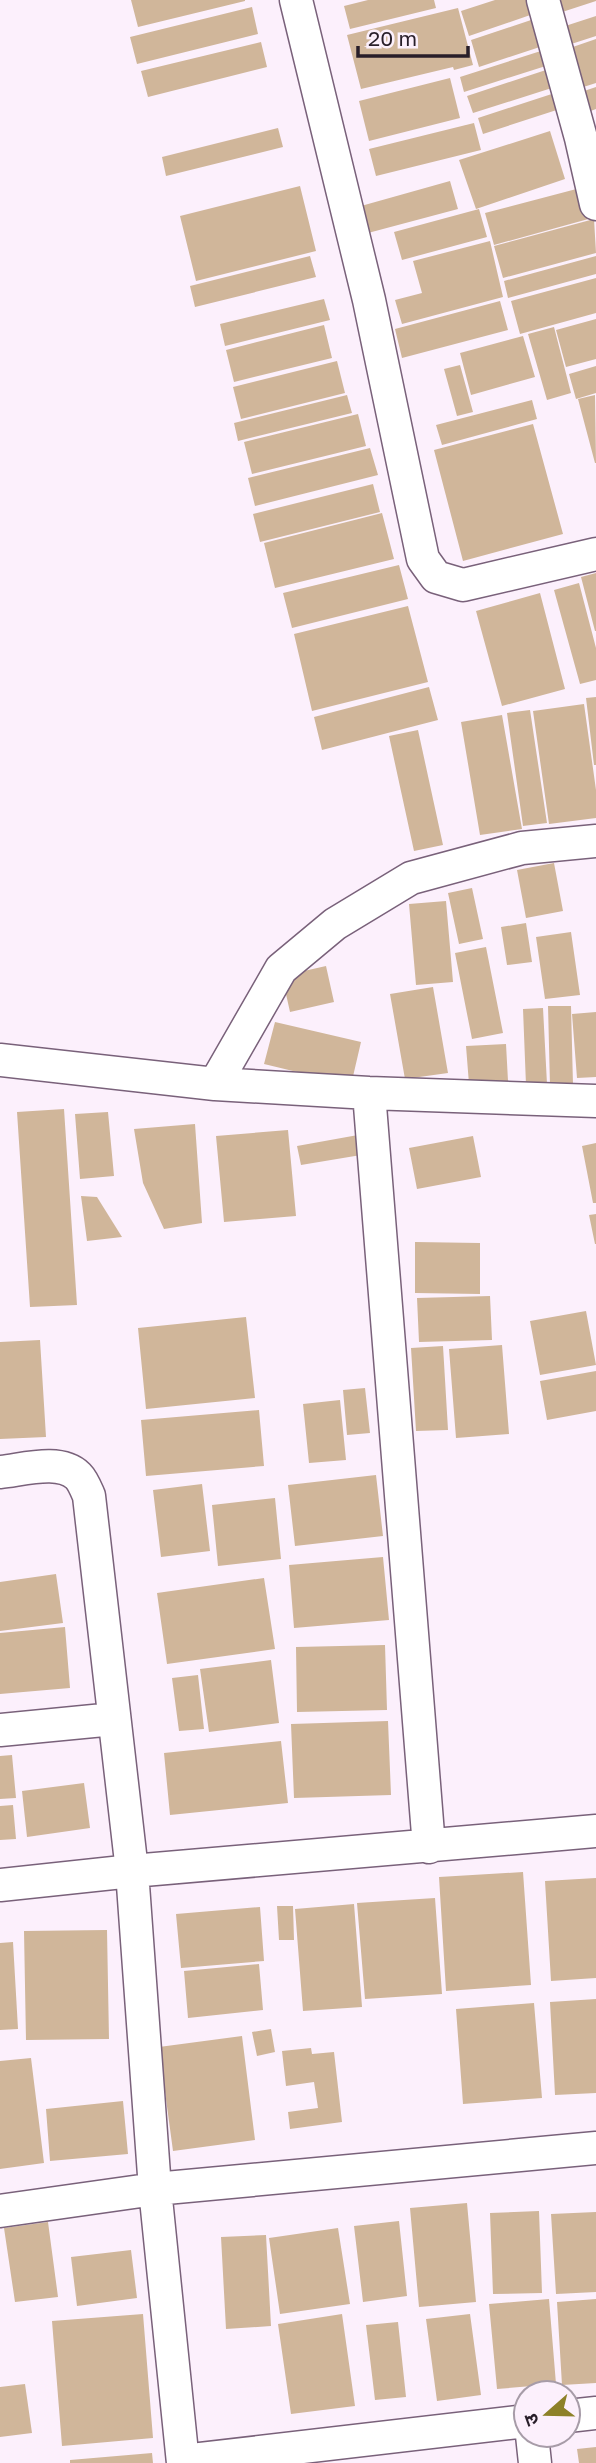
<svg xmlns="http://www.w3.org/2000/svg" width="596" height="2463" viewBox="0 0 596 2463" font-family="'Golos Text','Noto Sans Devanagari',sans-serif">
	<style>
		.building { fill: #d0b69a }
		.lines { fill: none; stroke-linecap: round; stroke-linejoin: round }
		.minor-casing { stroke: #79617a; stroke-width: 35 }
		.minor { stroke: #fff; stroke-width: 32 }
	</style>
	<rect width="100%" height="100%" fill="#fcf0fc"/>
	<path class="building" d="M 131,0 L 245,0 L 245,1 L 138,27 Z
		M 368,0 L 434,0 L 436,8 L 350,29 L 344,6 Z
		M 495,0 L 536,0 L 539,12 L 469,36 L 461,11 Z
		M 547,0 L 596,0 L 596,1 L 553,15 Z
		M 252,7 L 258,34 L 137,64 L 130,37 Z
		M 458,8 L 473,65 L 454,70 L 453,67 L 361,89 L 347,35 Z
		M 543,16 L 552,43 L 479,67 L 471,40 Z
		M 596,16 L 596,36 L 562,47 L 556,29 Z
		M 596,39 L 596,83 L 574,90 L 564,50 Z
		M 261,42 L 267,67 L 148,97 L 141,71 Z
		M 547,49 L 552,64 L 464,92 L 460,77 Z
		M 552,68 L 558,86 L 473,113 L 467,96 Z
		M 450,78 L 460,118 L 369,141 L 359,101 Z
		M 596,87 L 596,109 L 585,113 L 578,93 Z
		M 564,90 L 569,106 L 483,134 L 478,118 Z
		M 474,123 L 481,150 L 376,176 L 369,149 Z
		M 278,128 L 283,147 L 166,176 L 162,157 Z
		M 550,131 L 565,179 L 476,209 L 459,160 Z
		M 450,181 L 458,209 L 368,233 L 361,206 Z
		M 300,186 L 316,251 L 196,281 L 180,216 Z
		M 584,187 L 592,218 L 494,245 L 485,213 Z
		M 479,209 L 487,237 L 402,260 L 394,232 Z
		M 594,219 L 596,253 L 503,278 L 494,246 Z
		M 490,241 L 503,297 L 402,324 L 395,300 L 422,293 L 413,261 Z
		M 310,256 L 316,277 L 195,307 L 190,286 Z
		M 596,256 L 596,274 L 508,298 L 504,281 Z
		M 596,278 L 596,313 L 520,334 L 511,301 Z
		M 324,299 L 330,320 L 225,346 L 220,324 Z
		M 500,301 L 508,330 L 402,358 L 395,329 Z
		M 596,319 L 596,359 L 566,367 L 556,330 Z
		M 324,325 L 332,358 L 234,382 L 226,350 Z
		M 554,327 L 571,393 L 547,400 L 528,334 Z
		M 523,336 L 535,377 L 471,395 L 460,353 Z
		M 337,361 L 345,393 L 241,419 L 233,387 Z
		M 460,365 L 473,412 L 457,416 L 444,369 Z
		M 596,366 L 596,393 L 576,399 L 569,374 Z
		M 347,395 L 352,413 L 238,441 L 234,423 Z
		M 595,395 L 596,463 L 595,463 L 578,399 Z
		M 532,400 L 537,419 L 442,445 L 436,425 Z
		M 358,414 L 366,446 L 252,474 L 244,442 Z
		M 533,424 L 563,534 L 463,561 L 434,450 Z
		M 370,448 L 378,475 L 255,506 L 248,478 Z
		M 373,484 L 380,512 L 260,542 L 253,514 Z
		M 382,513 L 394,559 L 275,588 L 264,543 Z
		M 399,565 L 408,599 L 292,628 L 283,593 Z
		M 596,573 L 596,631 L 595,631 L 581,577 Z
		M 579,583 L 596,648 L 596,680 L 580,684 L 554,590 Z
		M 540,593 L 565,689 L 502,706 L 476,611 Z
		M 408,606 L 428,682 L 312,711 L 294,634 Z
		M 429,687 L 438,720 L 322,750 L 314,717 Z
		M 596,697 L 596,765 L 594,765 L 586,698 Z
		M 584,704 L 596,790 L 596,818 L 549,824 L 533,711 Z
		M 530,710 L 547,823 L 523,826 L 507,713 Z
		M 502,715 L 522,829 L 480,835 L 461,722 Z
		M 418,730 L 443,845 L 414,851 L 389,736 Z
		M 554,863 L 563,911 L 526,918 L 517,870 Z
		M 472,888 L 483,939 L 459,944 L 448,893 Z
		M 446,901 L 453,982 L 416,985 L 409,904 Z
		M 526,923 L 532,962 L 507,965 L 501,927 Z
		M 571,932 L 580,995 L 545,999 L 536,937 Z
		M 486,947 L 503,1033 L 472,1039 L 455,953 Z
		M 326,966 L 334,1002 L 290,1012 L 282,976 Z
		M 433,987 L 448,1073 L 405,1079 L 390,994 Z
		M 548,1006 L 571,1006 L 573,1085 L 550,1086 Z
		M 543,1008 L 547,1084 L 526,1085 L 523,1009 Z
		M 596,1012 L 596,1077 L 577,1078 L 572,1014 Z
		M 275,1022 L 361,1042 L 351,1085 L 264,1064 Z
		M 506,1044 L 508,1081 L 469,1084 L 466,1046 Z
		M 64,1109 L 77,1305 L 30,1307 L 17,1112 Z
		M 108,1112 L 114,1176 L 80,1179 L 75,1114 Z
		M 195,1124 L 202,1223 L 164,1229 L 143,1183 L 134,1129 Z
		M 288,1130 L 296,1216 L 224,1222 L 216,1136 Z
		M 358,1135 L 361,1155 L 301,1165 L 297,1146 Z
		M 473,1136 L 481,1177 L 417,1189 L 409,1148 Z
		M 596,1143 L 596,1203 L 593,1203 L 582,1146 Z
		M 81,1196 L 97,1197 L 122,1237 L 87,1241 Z
		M 596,1214 L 596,1244 L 595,1244 L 589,1215 Z
		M 415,1242 L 480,1243 L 480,1294 L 415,1293 Z
		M 490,1296 L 492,1340 L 419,1342 L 417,1298 Z
		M 586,1311 L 596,1365 L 540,1375 L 530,1321 Z
		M 246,1317 L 255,1398 L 146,1409 L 138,1328 Z
		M 40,1340 L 46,1437 L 0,1439 L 0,1342 Z
		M 502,1345 L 509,1434 L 456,1438 L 449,1349 Z
		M 443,1346 L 448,1430 L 416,1431 L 411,1348 Z
		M 596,1371 L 596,1411 L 547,1420 L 540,1381 Z
		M 365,1388 L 370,1433 L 347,1435 L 343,1390 Z
		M 340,1400 L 346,1460 L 309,1463 L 303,1404 Z
		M 259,1410 L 264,1466 L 146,1476 L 141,1420 Z
		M 376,1475 L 383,1536 L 295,1546 L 288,1485 Z
		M 202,1484 L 210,1551 L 161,1557 L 153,1490 Z
		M 275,1498 L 281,1559 L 218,1566 L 212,1505 Z
		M 383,1557 L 389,1620 L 294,1628 L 289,1565 Z
		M 56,1574 L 63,1623 L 0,1631 L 0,1582 Z
		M 264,1578 L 275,1649 L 167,1664 L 157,1593 Z
		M 65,1627 L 70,1688 L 0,1694 L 0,1633 Z
		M 385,1645 L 387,1710 L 297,1712 L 296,1647 Z
		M 271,1660 L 279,1723 L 209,1732 L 200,1669 Z
		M 198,1675 L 204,1729 L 179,1731 L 172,1678 Z
		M 388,1721 L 391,1795 L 294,1798 L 291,1724 Z
		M 281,1741 L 288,1803 L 170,1815 L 164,1753 Z
		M 12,1755 L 16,1798 L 0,1799 L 0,1756 Z
		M 84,1783 L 90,1828 L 27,1837 L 22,1791 Z
		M 13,1805 L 16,1839 L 0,1840 L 0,1806 Z
		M 523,1872 L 531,1985 L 446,1991 L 439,1877 Z
		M 596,1878 L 596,1978 L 551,1981 L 545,1881 Z
		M 435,1898 L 442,1994 L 365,1999 L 357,1903 Z
		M 354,1904 L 362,2007 L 303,2011 L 295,1909 Z
		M 277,1906 L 293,1906 L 294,1940 L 279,1940 Z
		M 260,1907 L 264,1961 L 181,1968 L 176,1914 Z
		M 107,1930 L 109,2039 L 26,2040 L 24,1931 Z
		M 13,1942 L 18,2029 L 0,2030 L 0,1943 Z
		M 259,1964 L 263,2010 L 188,2018 L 184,1971 Z
		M 596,1999 L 596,2093 L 555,2095 L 550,2002 Z
		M 534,2003 L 542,2098 L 463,2104 L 456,2009 Z
		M 271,2029 L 275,2052 L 257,2056 L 252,2032 Z
		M 242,2036 L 255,2140 L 173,2151 L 159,2047 Z
		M 311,2048 L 312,2054 L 334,2052 L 342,2122 L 290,2129 L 288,2112 L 318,2108 L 314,2082 L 286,2086 L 282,2051 Z
		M 31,2058 L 44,2163 L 0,2169 L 0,2061 Z
		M 123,2101 L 128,2154 L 50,2161 L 46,2109 Z
		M 467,2203 L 476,2302 L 419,2307 L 410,2208 Z
		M 539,2211 L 542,2293 L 493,2294 L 490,2213 Z
		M 596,2212 L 596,2292 L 556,2294 L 551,2214 Z
		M 399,2221 L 407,2296 L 363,2302 L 354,2226 Z
		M 48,2222 L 58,2297 L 15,2302 L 4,2228 Z
		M 338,2228 L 350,2304 L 280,2314 L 269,2238 Z
		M 266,2235 L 271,2326 L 226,2329 L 221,2237 Z
		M 131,2250 L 137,2298 L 77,2306 L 71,2257 Z
		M 549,2299 L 556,2384 L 497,2389 L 489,2304 Z
		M 596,2299 L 596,2383 L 562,2385 L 557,2302 Z
		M 143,2314 L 153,2438 L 62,2446 L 52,2321 Z
		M 342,2314 L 355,2406 L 291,2414 L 278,2324 Z
		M 470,2314 L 481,2395 L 437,2401 L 426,2319 Z
		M 398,2322 L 406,2397 L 375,2400 L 366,2325 Z
		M 25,2384 L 32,2433 L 0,2437 L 0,2387 Z
		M 596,2447 L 596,2463 L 579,2463 L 577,2449 Z
		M 152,2453 L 153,2463 L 70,2463 L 70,2460 Z"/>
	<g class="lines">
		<g class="minor-casing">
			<path id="minor" d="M 296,0 L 369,300 L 423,559 L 436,577 L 463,585 L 596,554
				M 543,0 L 581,138 L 596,204
				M 0,1060 L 215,1084 L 369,1093 L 596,1101
				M 215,1084 L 281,969 L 335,924 L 411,878 L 522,848 L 596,841
				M 369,1093 L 429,1847
				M 0,1472 C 22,1470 60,1458 78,1476 C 83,1481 86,1489 89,1496 L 132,1871 L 596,1831
				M 0,1730 L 114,1719
				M 0,1885 L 132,1871 L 155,2189 L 183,2463
				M 0,2211 L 155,2189 L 596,2148
				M 568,2416 L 596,2413
				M 532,2435 L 535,2463
				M 183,2461 L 526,2421"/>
		</g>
		<use href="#minor" class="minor"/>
	</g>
	<g transform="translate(547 2414) rotate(250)"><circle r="33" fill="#fcf0fc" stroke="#a79ca8" stroke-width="2"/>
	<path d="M0-5L12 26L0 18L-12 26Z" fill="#8d8128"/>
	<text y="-10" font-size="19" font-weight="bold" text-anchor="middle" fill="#281e29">उ</text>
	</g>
	<path d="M358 46v10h110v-10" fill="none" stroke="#281e29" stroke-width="3.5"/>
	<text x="368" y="46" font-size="21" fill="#281e29" stroke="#fcf0fc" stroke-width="5" paint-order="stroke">20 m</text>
</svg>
